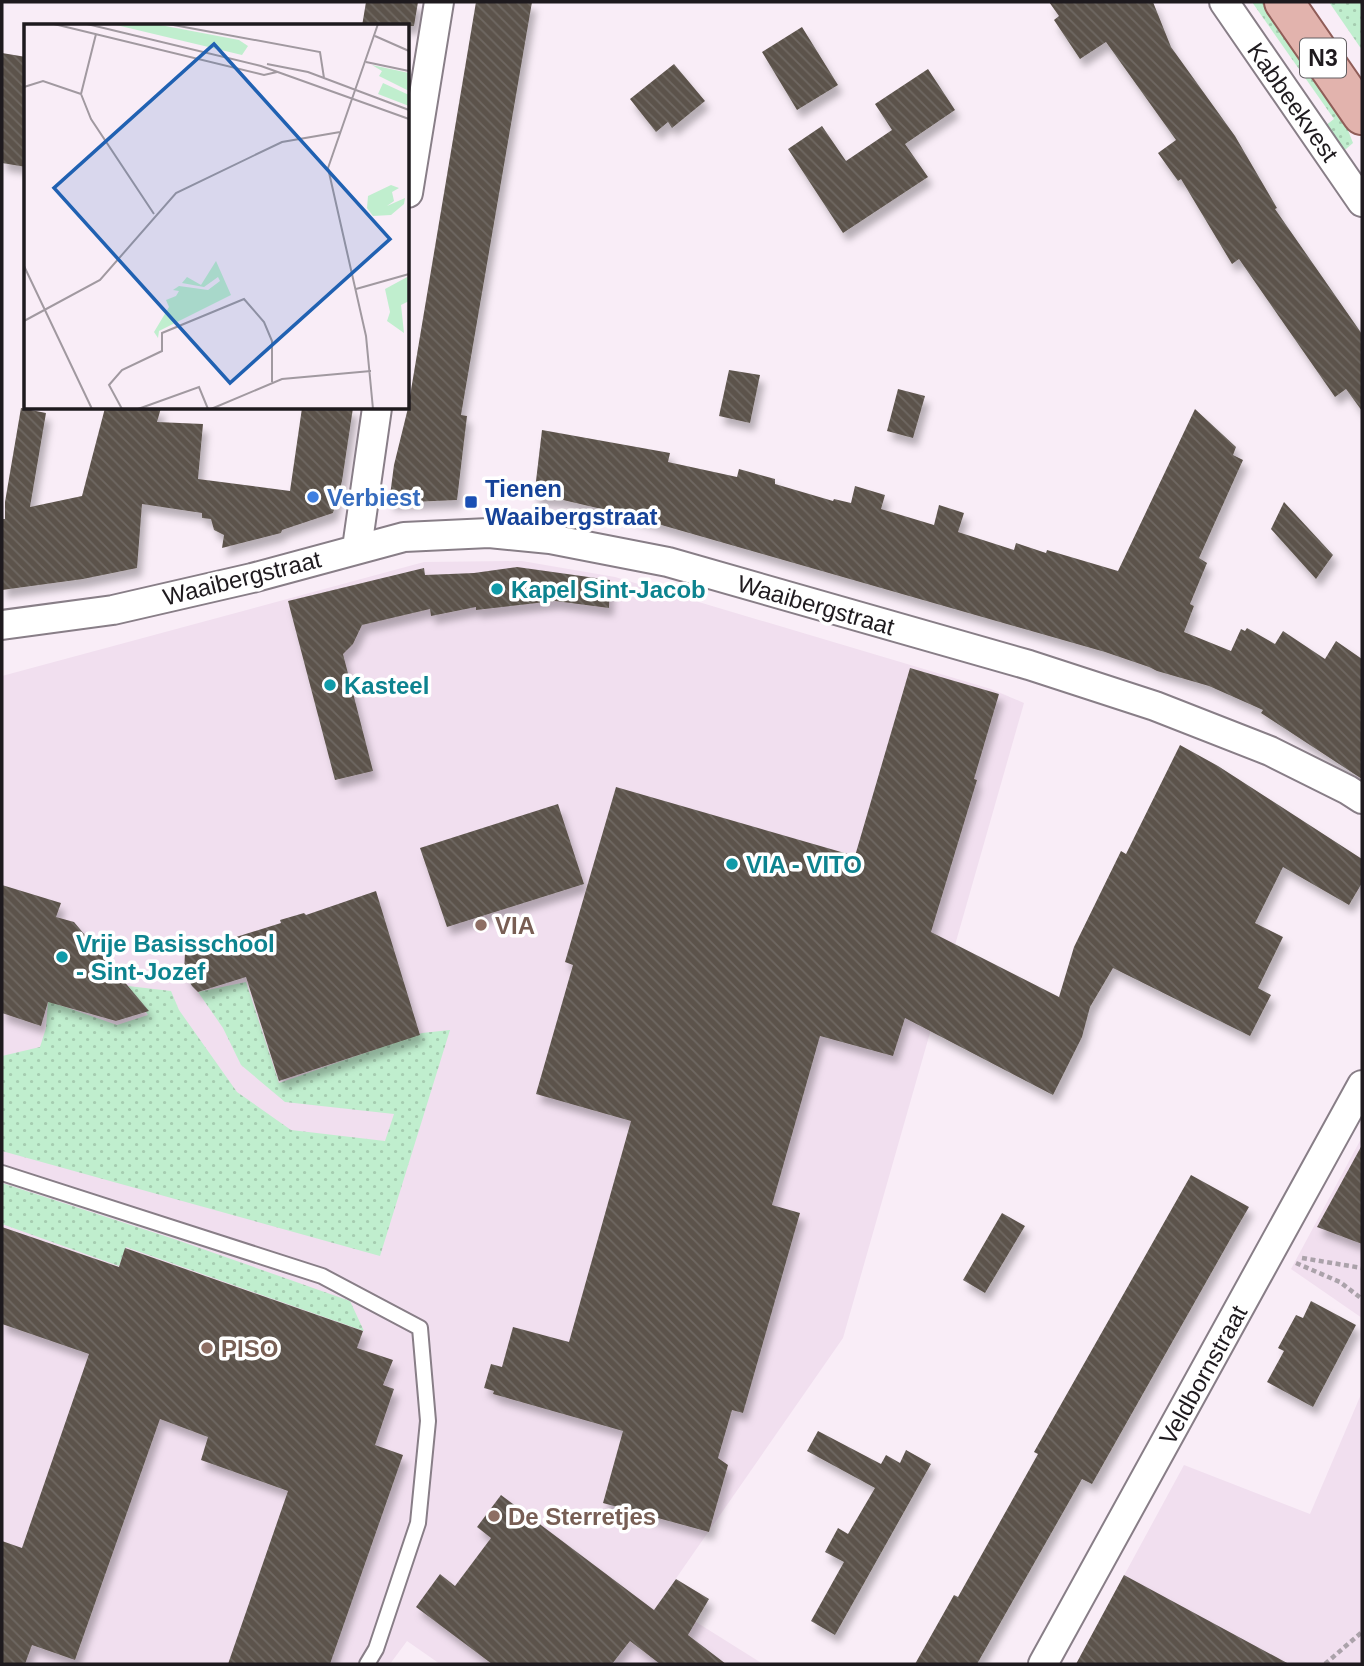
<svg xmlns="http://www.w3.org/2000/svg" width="1364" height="1666" viewBox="0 0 1364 1666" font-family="Arial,sans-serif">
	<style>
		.built { fill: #f1dfef }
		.grass { fill: url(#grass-dots) }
		.building { fill: url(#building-back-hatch); filter: url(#shadow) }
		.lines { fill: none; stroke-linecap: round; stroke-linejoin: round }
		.service-casing { stroke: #887e87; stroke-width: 18 }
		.minor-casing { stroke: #887e87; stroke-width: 32 }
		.primary-casing { stroke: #905d58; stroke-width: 42 }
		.path { stroke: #aba2aa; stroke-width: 4.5; stroke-dasharray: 5 3.5; stroke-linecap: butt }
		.service { stroke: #fff; stroke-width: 14 }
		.minor { stroke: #fff; stroke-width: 28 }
		.primary { stroke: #e2b3ad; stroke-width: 38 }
		.shop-dot { fill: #3f7fe0; stroke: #fff; stroke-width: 2.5 }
		.transit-dot { fill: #1a4fb4; stroke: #fff; stroke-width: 2.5 }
		.culture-dot { fill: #0f9aa8; stroke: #fff; stroke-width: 2.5 }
		.education-dot { fill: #8d6e63; stroke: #fff; stroke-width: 2.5 }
		.labels { text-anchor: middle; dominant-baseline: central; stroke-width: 7; stroke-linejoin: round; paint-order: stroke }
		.shield { fill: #fff; stroke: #625f62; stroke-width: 2 }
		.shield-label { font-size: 23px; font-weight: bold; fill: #1e1a1e }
		.street-label { font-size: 24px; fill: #1e1a1e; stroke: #fff }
		.transit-label { font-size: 24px; font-weight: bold; fill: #164399; stroke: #fff; text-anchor: start }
		.shop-label { font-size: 24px; font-weight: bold; fill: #366cbe; stroke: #fff; text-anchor: start }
		.culture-label { font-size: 24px; font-weight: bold; fill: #0d838f; stroke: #fff; text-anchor: start }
		.education-label { font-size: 24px; font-weight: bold; fill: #785e54; stroke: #fff; text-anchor: start }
		.inset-road { fill: none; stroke: #a199a0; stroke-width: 2 }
		.view { fill: #2061b2; fill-opacity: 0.15; stroke: #2061b2; stroke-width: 3.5 }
		.inset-edge { fill: none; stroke: #1e1a1e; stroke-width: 3.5 }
	</style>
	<defs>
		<pattern id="grass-dots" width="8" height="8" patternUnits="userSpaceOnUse" patternTransform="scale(1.75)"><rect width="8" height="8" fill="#c0eece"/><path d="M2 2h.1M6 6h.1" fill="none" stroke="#a5ccb0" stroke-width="1.8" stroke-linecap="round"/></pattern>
		<pattern id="building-back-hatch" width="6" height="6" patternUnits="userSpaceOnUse" patternTransform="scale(1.75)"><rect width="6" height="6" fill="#5c534b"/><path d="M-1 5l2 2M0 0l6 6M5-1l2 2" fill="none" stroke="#6f6862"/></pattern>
		<filter id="shadow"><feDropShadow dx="4.5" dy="8" stdDeviation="3.5" flood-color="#0004"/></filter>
	</defs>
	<rect width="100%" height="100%" fill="#f9edf7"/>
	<path class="built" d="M 522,561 L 615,577 L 991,689 L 1024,703 L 843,1338 L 661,1600 L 763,1664 L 440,1664 L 407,1641 L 390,1664 L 2,1664 L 2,676 L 424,562 Z
		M 1362,1137 L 1362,1318 L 1291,1269 Z
		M 1362,1392 L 1362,1664 L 1076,1664 L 1184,1465 L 1310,1514 Z"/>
	<path class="grass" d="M 1252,2 L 1272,2 L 1331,87 L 1353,143 L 1339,155 L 1321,129 L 1334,119 Z
		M 1329,2 L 1362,2 L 1362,50 Z
		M 246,982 L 279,1083 L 422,1033 L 450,1030 L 380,1256 L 2,1151 L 2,1056 L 40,1047 L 46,1028 L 48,1001 L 117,1025 L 148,1015 L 128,986 L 171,991 L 179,1010 L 237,1092 L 291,1130 L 385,1141 L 394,1114 L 285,1102 L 241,1065 L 223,1028 L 198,992 Z
		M 2,1183 L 177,1240 L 350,1301 L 364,1331 L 126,1247 L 119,1266 L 2,1224 Z"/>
	<path class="building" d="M 366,2 L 418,2 L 414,26 L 362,26 Z
		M 476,2 L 532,2 L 461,415 L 467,416 L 457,500 L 389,503 L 394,465 L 408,408 Z
		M 1049,2 L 1153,2 L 1171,47 L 1235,136 L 1277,208 L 1275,209 L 1362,334 L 1362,411 L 1346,389 L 1335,397 L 1239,259 L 1232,264 L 1181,179 L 1178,181 L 1158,153 L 1176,140 L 1106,42 L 1080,59 L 1054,20 L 1059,16 Z
		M 802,27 L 838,85 L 797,110 L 762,52 Z
		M 2,53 L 26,57 L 26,167 L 2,163 Z
		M 674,64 L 705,101 L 672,128 L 668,122 L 656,132 L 630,99 Z
		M 928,69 L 955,110 L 905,144 L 928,177 L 843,233 L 788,149 L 822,126 L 846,161 L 892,130 L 875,104 Z
		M 729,370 L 760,375 L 750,423 L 719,416 Z
		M 898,389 L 925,396 L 913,438 L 887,431 Z
		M 21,408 L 46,413 L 30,507 L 82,496 L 105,408 L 161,408 L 157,422 L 203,424 L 198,479 L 290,491 L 302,408 L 353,408 L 342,481 L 333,513 L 282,530 L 281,533 L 222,548 L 224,535 L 214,530 L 211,519 L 202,518 L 202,513 L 142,504 L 137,568 L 83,579 L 2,590 L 2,519 L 5,519 L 5,502 Z
		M 1195,409 L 1236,447 L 1233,455 L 1243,460 L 1199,558 L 1207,563 L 1190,604 L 1194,606 L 1184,632 L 1231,651 L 1241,629 L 1245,631 L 1247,628 L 1275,644 L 1283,631 L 1325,659 L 1336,641 L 1362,659 L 1362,779 L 1261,713 L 1263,710 L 1209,686 L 1157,671 L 1149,667 L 1105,652 L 623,514 L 563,500 L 534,498 L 542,430 L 670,453 L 668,462 L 737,477 L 739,469 L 775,479 L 775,484 L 833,501 L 834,499 L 851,503 L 855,486 L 885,495 L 881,509 L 934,525 L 939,505 L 964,513 L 958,532 L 1014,550 L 1016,543 L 1046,553 L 1047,550 L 1118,571 Z
		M 1284,502 L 1333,555 L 1316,579 L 1271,529 Z
		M 517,567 L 610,580 L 609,608 L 555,601 L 476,610 L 476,607 L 431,616 L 430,609 L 362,625 L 353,644 L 343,654 L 373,771 L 335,780 L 288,601 L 424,568 L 425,575 L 474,573 Z
		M 910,668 L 999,694 L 974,779 L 977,780 L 931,932 L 1059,997 L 1074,947 L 1121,851 L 1126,854 L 1180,745 L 1218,766 L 1362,859 L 1362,883 L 1349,905 L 1283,867 L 1255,923 L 1283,937 L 1258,988 L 1271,995 L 1250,1036 L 1113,968 L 1090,1007 L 1082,1037 L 1053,1095 L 905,1018 L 893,1056 L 820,1036 L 772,1205 L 800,1213 L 743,1413 L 732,1410 L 718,1458 L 728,1465 L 709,1532 L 603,1503 L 623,1431 L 493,1394 L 494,1391 L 484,1388 L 491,1364 L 502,1367 L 513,1327 L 569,1342 L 631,1121 L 536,1094 L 573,965 L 565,962 L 616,787 L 855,856 Z
		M 558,804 L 584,884 L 447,927 L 420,848 Z
		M 2,885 L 61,903 L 56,917 L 74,922 L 149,1011 L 116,1021 L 48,1002 L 41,1026 L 2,1013 Z
		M 376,891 L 420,1035 L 279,1081 L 246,977 L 198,992 L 192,986 L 184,972 L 185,953 L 281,923 L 280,920 L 304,913 L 306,915 Z
		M 1362,1145 L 1362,1244 L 1317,1227 Z
		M 1191,1175 L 1249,1207 L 1235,1231 L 1092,1484 L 1082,1479 L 977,1664 L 915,1664 L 954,1595 L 958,1597 L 1038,1454 L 1034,1452 Z
		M 1002,1213 L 1025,1226 L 985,1293 L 963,1280 Z
		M 2,1227 L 119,1267 L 125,1248 L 363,1331 L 357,1348 L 393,1360 L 383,1385 L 394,1389 L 375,1445 L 403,1455 L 330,1664 L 228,1664 L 288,1491 L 201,1460 L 208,1437 L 160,1419 L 75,1660 L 32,1645 L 25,1664 L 2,1664 L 2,1541 L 22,1548 L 89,1354 L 2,1324 Z
		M 1311,1301 L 1356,1325 L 1313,1407 L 1267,1382 L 1284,1351 L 1278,1348 L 1296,1315 L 1303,1318 Z
		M 818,1431 L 881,1464 L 886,1455 L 900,1463 L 906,1450 L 931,1464 L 835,1635 L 811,1621 L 844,1562 L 825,1552 L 838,1528 L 848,1534 L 875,1488 L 807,1451 Z
		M 501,1495 L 654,1610 L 676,1579 L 709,1599 L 688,1635 L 726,1664 L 660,1664 L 630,1641 L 612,1664 L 492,1664 L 416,1607 L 440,1574 L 455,1586 L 491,1538 L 477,1527 Z
		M 1124,1575 L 1289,1664 L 1076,1664 Z"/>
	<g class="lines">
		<g class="service-casing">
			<path id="service" d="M 2,1173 L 322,1276 L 420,1328 L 428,1421 L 418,1523 L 376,1649 L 367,1664"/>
		</g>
		<g class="minor-casing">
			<path id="minor" d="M 1224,2 L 1362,202
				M 408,193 L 439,2
				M 357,548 L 377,408
				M 2,625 L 113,610 L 252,578 L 404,537 L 489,533 L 550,539 L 668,562 L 1029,665 L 1155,706 L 1270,751 L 1348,790 L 1362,799
				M 1043,1664 L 1362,1085"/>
		</g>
		<g class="primary-casing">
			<path id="primary" d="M 1284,2 L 1362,115"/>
		</g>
		<path class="path" d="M 1302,1258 L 1362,1268
			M 1296,1263 L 1340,1282 L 1362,1299
			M 1325,1664 L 1362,1632"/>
		<use href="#service" class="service"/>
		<use href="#minor" class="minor"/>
		<use href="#primary" class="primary"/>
	</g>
	<circle class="shop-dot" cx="313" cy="497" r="7"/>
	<rect class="transit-dot" x="464" y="495" width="14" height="14" rx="3.5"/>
	<g class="culture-dot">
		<circle cx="497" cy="589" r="7"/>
		<circle cx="330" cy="685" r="7"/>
		<circle cx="732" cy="864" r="7"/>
		<circle cx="62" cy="957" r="7"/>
	</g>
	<g class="education-dot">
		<circle cx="481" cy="925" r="7"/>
		<circle cx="207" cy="1348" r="7"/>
		<circle cx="494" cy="1516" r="7"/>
	</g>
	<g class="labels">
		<rect class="shield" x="1300" y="38.5" width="46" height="39" rx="5"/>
		<g class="shield-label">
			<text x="1323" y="58">N3</text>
		</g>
		<g class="street-label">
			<text transform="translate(1293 102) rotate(55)">Kabbeekvest</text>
			<text transform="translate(242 578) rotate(-14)">Waaibergstraat</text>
			<text transform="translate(816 605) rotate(16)">Waaibergstraat</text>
			<text transform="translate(1203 1375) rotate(-61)">Veldbornstraat</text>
		</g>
		<g class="transit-label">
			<text x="485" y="488">Tienen<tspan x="485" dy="28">Waaibergstraat</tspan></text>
		</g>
		<g class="shop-label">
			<text x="327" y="497">Verbiest</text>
		</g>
		<g class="culture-label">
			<text x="511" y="589">Kapel Sint-Jacob</text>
			<text x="344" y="685">Kasteel</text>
			<text x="746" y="864">VIA - VITO</text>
			<text x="76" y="943">Vrije Basisschool<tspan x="76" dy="28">- Sint-Jozef</tspan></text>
		</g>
		<g class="education-label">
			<text x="495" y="925">VIA</text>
			<text x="221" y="1348">PISO</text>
			<text x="508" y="1516">De Sterretjes</text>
		</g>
	</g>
	<g transform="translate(24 24)">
		<rect width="385" height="385" fill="#f9edf7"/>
		<path d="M 88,0 L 131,0 L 215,16 L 224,22 L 218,31 ZM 359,59 L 385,71 L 385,82 L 354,70 ZM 192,237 L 207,271 L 135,307 L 134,314 L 130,308 L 145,283 L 142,276 L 152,272 L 155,267 L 149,266 L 155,262 L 184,266 L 196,257 L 194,253 L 180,263 L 158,259 L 163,253 L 177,261 ZM 385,252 L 385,277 L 377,281 L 380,309 L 363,297 L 366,288 L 361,265 Z" fill="#c0eece"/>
		<path d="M 348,41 L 385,49 L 385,67 L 355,52 L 358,47 Z" fill="#c0eece"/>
		<path d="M 367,161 L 375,164 L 368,168 L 370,177 L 363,182 L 381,174 L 380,180 L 367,191 L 349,192 L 343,184 L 344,172 Z" fill="#c0eece"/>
		<path class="inset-road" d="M 30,0 L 240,51 L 253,48M 63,0 L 237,42 L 385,95M 144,0 L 296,28 L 300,54M 351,12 L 385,27M 342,38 L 385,47M 243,40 L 284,48 L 385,86M 0,63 L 19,57 L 57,70M 57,70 L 67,95 L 130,190M 57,70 L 72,10M 0,242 L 68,385M 332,265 L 385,250M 0,297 L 76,256 L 152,169 L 258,118 L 316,108M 98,385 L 85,361 L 98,346 L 138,327 L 138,309 L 220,275 L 240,298 L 248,317 L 248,358M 114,385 L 175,363 L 184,385M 187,385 L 258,355 L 347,347M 349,385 L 342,312 L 304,144 L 354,0"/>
		<path class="view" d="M 190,20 L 366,215 L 206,359 L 30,164 Z"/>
		<rect width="385" height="385" class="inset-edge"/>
	</g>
	<rect width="1364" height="1666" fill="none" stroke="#1e1a1e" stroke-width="7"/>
</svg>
